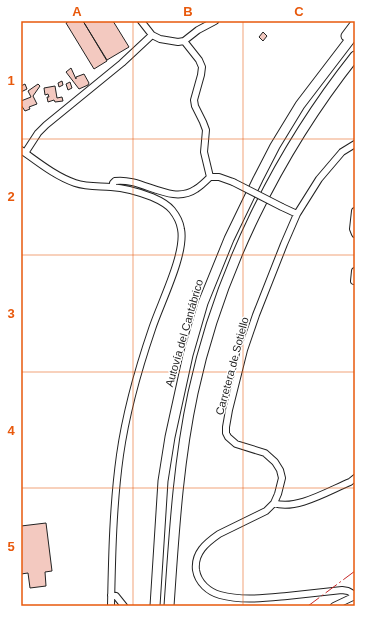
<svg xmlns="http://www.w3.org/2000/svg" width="376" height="627" viewBox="0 0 376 627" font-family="Helvetica,sans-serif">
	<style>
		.building { fill: #f3c9c0; stroke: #222 }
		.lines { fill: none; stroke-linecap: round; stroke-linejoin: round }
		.minor-casing { stroke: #222; stroke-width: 8 }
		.highway-casing { stroke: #222; stroke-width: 11 }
		.minor { stroke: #fff; stroke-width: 6 }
		.highway { stroke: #fff; stroke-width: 9 }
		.minor-bridge-casing { stroke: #222; stroke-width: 8; stroke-linecap: butt }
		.minor-bridge { stroke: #fff; stroke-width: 6 }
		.power { stroke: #c62828; stroke-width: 1; stroke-dasharray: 14 3 2 3; stroke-linecap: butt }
		.grid { fill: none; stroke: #e8590c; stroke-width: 1; stroke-opacity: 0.55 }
		.labels { text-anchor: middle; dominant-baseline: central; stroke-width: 3; stroke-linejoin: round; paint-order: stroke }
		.street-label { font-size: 11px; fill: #222; stroke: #fff }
		.neatline { fill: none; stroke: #e8590c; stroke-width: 1.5 }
		.grid-label { font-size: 13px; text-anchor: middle; font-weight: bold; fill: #e8590c }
	</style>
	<rect width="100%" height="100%" fill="#fff"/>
	<path class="building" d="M 69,21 L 83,21 L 107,61 L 94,69 L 66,23 Z
		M 83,21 L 113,21 L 129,47 L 107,60 Z
		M 263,32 L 267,36 L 263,41 L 259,37 Z
		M 71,68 L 76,79 L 76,77 L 84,74 L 89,83 L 88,85 L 79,89 L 66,72 Z
		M 62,81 L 63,85 L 59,87 L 58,83 Z
		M 70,82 L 72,88 L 68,90 L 66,84 Z
		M 25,84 L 27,89 L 21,92 L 21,86 Z
		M 38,84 L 40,86 L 33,96 L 37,104 L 29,107 L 30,109 L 25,111 L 21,105 L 21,101 L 31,97 L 28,91 Z
		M 55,86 L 57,98 L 62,97 L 63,101 L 55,102 L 54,100 L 48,102 L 47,97 L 49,97 L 48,94 L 45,95 L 44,88 Z
		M 46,523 L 52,571 L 45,572 L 46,586 L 30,588 L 28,573 L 21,574 L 21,526 Z"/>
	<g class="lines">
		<g class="minor-casing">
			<path id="minor" d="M 141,21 L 152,35 L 160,39 L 178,42 L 184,41 L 198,30 L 215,21
				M 184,41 L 199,60 L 202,67 L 201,75 L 194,100 L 195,106 L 203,122 L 206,130 L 204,152 L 210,177
				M 355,144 L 342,152 L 319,179 L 297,214 L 284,244 L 256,315 L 244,350 L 229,410 L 226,427 L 226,433 L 228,437 L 236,444 L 265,453 L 275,462 L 280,470 L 282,478 L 278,494 L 274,503 L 266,511 L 219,534 C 206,543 194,553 196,570 C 198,583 209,592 220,595 C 242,601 265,598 287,596 C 305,594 324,592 342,590 L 348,591 L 355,595
				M 21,150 C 38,162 55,176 75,183 C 87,187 99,186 111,187 C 125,188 139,192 152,197 C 159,200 167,204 172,210 C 176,215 180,222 181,229 C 186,254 160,304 152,329 C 138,370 126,413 120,455 C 113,505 112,556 111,606
				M 25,153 L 38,133 L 46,125 L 122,63 L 152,35
				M 113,187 L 113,183 L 115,181 C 142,177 171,206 196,189 C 201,186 206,181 210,177 L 219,177 L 233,182
				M 282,207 L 297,214
				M 355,211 L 353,229 L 355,234
				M 354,281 L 355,271
				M 274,503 C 296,511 330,490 350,482 L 355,478
				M 111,595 L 116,596 L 124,606
				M 334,606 L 355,596"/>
		</g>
		<g class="highway-casing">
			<path id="highway" d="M 346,36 L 355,24
				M 155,606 L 163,481 L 170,437 L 188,355 L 203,303 L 229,239 L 258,179 L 275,146 L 300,105 L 355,33
				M 169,606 C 174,535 178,463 193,393 C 219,272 278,153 355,56"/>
		</g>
		<use href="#minor" class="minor"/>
		<use href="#highway" class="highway"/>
		<g class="minor-bridge-casing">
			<path id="minor-bridge" d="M 233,182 L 282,207"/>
		</g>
		<use href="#minor-bridge" class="minor-bridge"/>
		<path class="power" d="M 308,606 L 355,571"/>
	</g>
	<path class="grid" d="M 133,21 L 133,606M 243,21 L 243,606M 21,139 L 355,139M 21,255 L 355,255M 21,372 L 355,372M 21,488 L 355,488"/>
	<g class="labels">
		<g class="street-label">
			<text transform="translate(184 333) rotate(-74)">Autovía del Cantábrico</text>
			<text transform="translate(232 366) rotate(-75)">Carretera de Sotiello</text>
		</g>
	</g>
	<rect width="376" height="627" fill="none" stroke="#ffffff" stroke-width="44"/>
	<rect x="22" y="22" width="332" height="583" class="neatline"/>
	<g class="grid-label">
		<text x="77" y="16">A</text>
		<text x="188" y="16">B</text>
		<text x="299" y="16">C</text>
		<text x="11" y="85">1</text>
		<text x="11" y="201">2</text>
		<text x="11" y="318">3</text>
		<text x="11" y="435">4</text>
		<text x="11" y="551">5</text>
	</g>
</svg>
